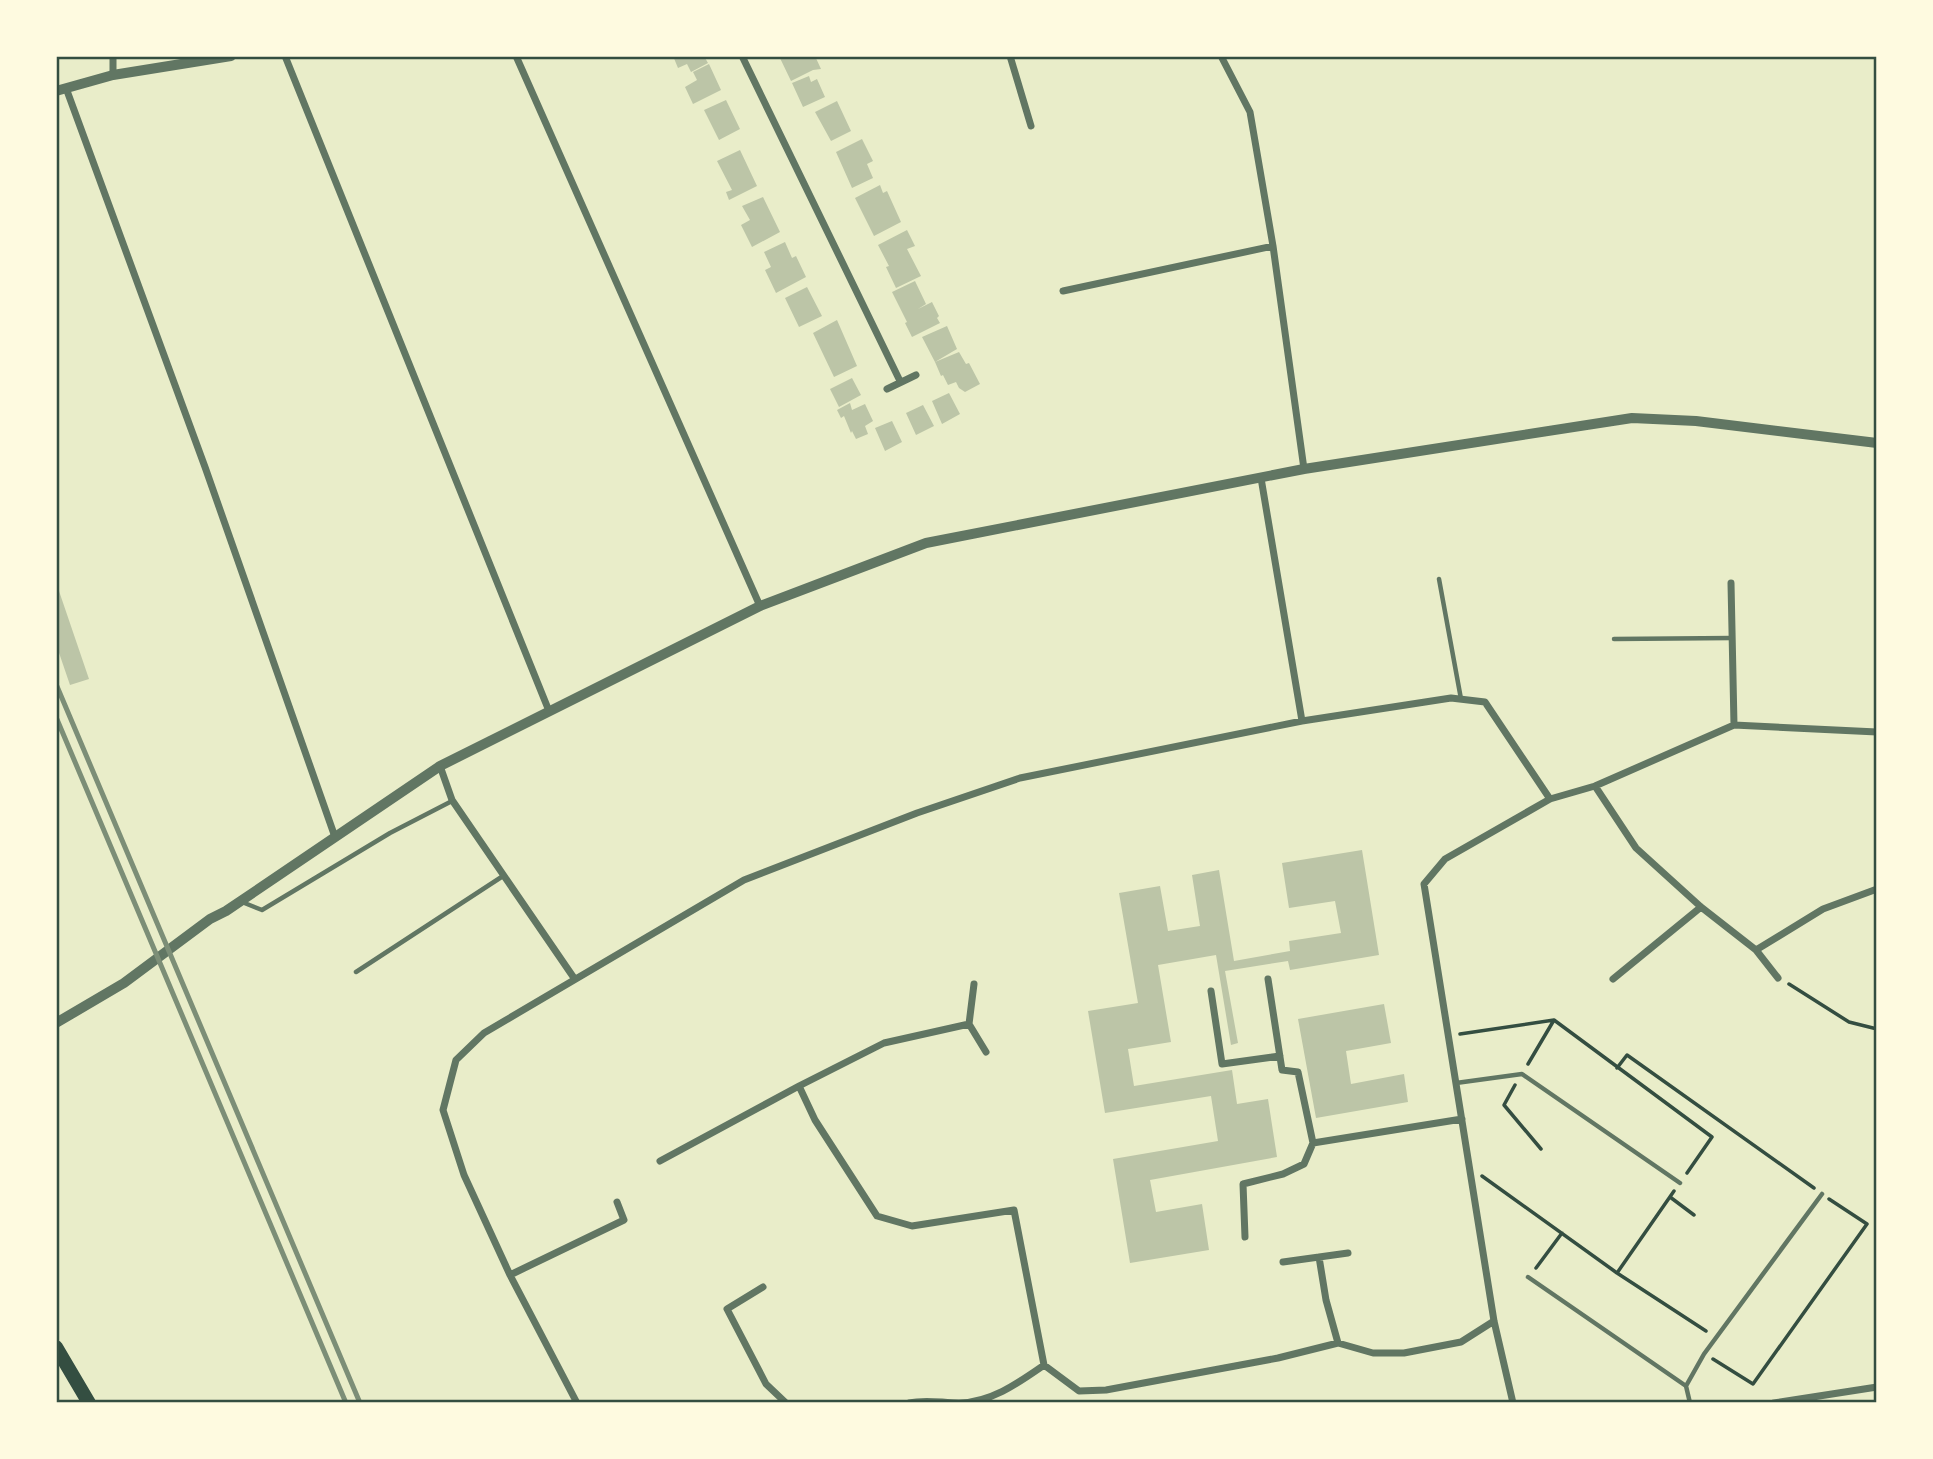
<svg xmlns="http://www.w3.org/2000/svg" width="1933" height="1459" viewBox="0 0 1933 1459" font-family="'Work Sans',sans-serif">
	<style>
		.building { fill: #bcc5a7 }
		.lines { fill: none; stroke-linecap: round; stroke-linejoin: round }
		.path { stroke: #344e41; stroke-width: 3.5 }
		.service { stroke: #617663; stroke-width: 4.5 }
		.minor { stroke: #617663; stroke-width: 7 }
		.tertiary { stroke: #617663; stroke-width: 10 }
		.trunk { stroke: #344e41; stroke-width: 14 }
		.rail { stroke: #7c8e77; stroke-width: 5 }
		.neatline { fill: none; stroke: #344e41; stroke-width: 2.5 }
	</style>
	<rect width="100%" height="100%" fill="#e9edc9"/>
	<path class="building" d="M 673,56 L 704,56 L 708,63 L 691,72 L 687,64 L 678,68 Z
		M 779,56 L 815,56 L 821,69 L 813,70 L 791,81 Z
		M 709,64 L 721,90 L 693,104 L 685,87 L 697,80 L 693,72 Z
		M 809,76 L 811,82 L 817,79 L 825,97 L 803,107 L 792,83 Z
		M 726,100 L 740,129 L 719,140 L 704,110 Z
		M 837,101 L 851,131 L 831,141 L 815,112 Z
		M 862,139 L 873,161 L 867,164 L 873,178 L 852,188 L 836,152 Z
		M 740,150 L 757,186 L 729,200 L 726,192 L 732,190 L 717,161 Z
		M 880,185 L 883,193 L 887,191 L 901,222 L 874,236 L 855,198 Z
		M 763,197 L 780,232 L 752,247 L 741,225 L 750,220 L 742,206 Z
		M 907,230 L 915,246 L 907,249 L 921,276 L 896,288 L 886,267 L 889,266 L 878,245 Z
		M 785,242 L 792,258 L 796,256 L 806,277 L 776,293 L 765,270 L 771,267 L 764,252 Z
		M 915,281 L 926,304 L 918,309 L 932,302 L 939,316 L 937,318 L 940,323 L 912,337 L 905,323 L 907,322 L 892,292 Z
		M 807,287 L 822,316 L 799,327 L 785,298 Z
		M 837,320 L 857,366 L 834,377 L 813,333 Z
		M 947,326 L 957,349 L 935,362 L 922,337 Z
		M 959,352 L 966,364 L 969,363 L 980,384 L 965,392 L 959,388 L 956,382 L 948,385 L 943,375 L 941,376 L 935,362 Z
		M 852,378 L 861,395 L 839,407 L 830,389 Z
		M 949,393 L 960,414 L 942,424 L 932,401 Z
		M 850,403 L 852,410 L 865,404 L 873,421 L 865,426 L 868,434 L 856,439 L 852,431 L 851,433 L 844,416 L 841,418 L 837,410 Z
		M 923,405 L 934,426 L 916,435 L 906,413 Z
		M 892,421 L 902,442 L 885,451 L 875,428 Z
		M 59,591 L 89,679 L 70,685 L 56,644 L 56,592 Z
		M 1362,850 L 1379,955 L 1290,970 L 1288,961 L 1225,971 L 1238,1043 L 1231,1045 L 1216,955 L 1158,965 L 1171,1042 L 1128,1049 L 1134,1086 L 1232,1070 L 1237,1104 L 1268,1099 L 1277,1157 L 1150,1180 L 1156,1212 L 1202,1204 L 1209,1250 L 1130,1263 L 1113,1159 L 1218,1141 L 1211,1096 L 1105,1113 L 1088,1011 L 1138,1003 L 1119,893 L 1160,886 L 1168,931 L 1200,926 L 1192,875 L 1219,870 L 1234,961 L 1290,951 L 1289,941 L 1341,933 L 1335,901 L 1289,908 L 1282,863 Z
		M 1384,1004 L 1391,1043 L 1346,1051 L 1351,1084 L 1404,1074 L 1408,1102 L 1316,1118 L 1298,1019 Z"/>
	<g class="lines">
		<path class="path" d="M 1789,984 L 1849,1022 L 1877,1029
			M 1460,1034 L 1554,1020 L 1712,1137 L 1687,1173
			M 1528,1064 L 1554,1020
			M 1617,1068 L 1627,1055 L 1814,1188
			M 1515,1085 L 1504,1105 L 1541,1149
			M 1482,1176 L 1617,1273 L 1706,1331
			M 1670,1197 L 1694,1215
			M 1536,1268 L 1562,1233
			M 1617,1273 L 1674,1191
			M 1713,1359 L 1753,1384 L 1867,1224 L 1829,1199"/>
		<path class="service" d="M 1439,579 L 1461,699
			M 1614,639 L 1732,638
			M 242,902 L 262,910 L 390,833 L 452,801
			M 356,972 L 503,876
			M 1456,1083 L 1522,1074 L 1680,1183
			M 1528,1277 L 1686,1386
			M 1690,1403 L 1686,1386 L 1704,1354 L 1822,1194"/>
		<path class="minor" d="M 113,56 L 113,75
			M 285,56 L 549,711
			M 516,56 L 760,606
			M 742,56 L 900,381
			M 1010,56 L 1031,126
			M 1221,56 L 1250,112 L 1273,246 L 1304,469
			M 66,88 L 205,467 L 335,837
			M 1063,291 L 1273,246
			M 887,389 L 916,375
			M 1261,478 L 1302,721
			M 1731,583 L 1734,725
			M 440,766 L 452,800 L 574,978
			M 1595,786 L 1636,848 L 1701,907 L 1756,950 L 1823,909 L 1877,889
			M 1756,950 L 1778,978
			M 1268,979 L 1282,1070 L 1298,1072 L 1313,1143 L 1462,1119
			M 1613,979 L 1701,907
			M 974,984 L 969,1024 L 986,1052
			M 1211,991 L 1222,1064 L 1280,1056
			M 969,1024 L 884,1043 L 799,1086 L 815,1120 L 877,1216 L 912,1226 L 1014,1210 L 1044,1365
			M 660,1161 L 799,1086
			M 1245,1237 L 1243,1184 L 1283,1174 L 1304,1164 L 1313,1143
			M 1319,1257 L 1326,1300 L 1338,1343
			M 1283,1262 L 1348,1253
			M 510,1275 L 624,1220 L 617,1202
			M 763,1287 L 727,1309 L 766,1384 L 786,1403
			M 577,1403 L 510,1275 L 464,1175 L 443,1110 L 456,1060 L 484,1033 L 744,880 L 917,813 L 1020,778 L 1302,721 L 1451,698 L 1485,702 L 1550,799
			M 909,1403 C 926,1399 942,1403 959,1403 C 992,1402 1018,1383 1044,1365 L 1079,1391 L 1106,1390 L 1278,1358 L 1338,1343 L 1373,1353 L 1404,1353 L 1461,1342 L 1494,1321
			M 1513,1403 L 1494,1321 L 1424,884 L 1445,859 L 1550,799 L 1595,786 L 1734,725 L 1877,732
			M 1774,1403 L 1877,1387"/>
		<path class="tertiary" d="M 56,91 L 113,75 L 231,56
			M 56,1023 L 124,983 L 210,919 L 226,911 L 440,766 L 760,606 L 926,543 L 1304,469 L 1632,418 L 1696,421 L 1877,443"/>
		<path class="trunk" d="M 56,1347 L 89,1403"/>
		<path class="rail" d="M 56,684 L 360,1403
			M 56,717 L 346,1403"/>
	</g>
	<rect width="1933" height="1459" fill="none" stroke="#fefae0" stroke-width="116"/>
	<rect x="58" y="58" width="1817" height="1343" class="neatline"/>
</svg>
